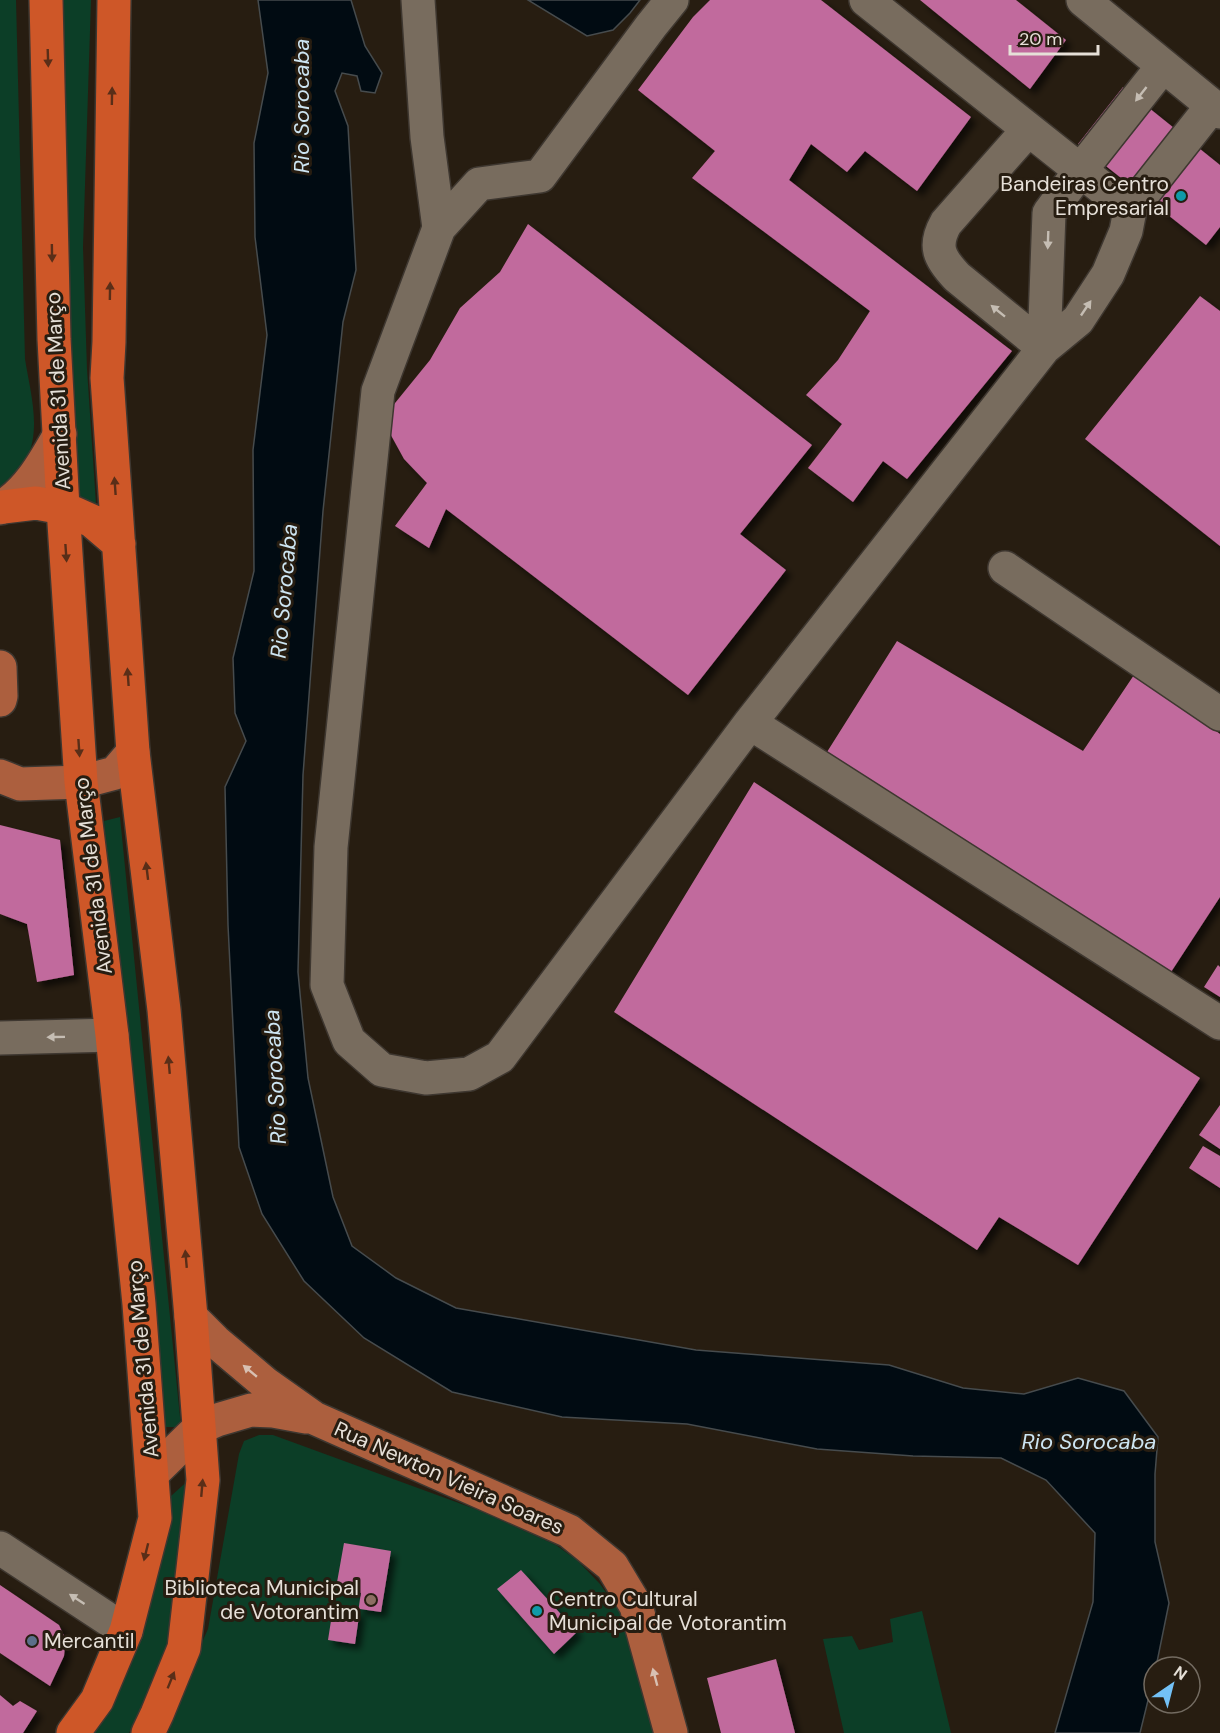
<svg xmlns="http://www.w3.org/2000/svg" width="1220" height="1733" viewBox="0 0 1220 1733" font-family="'DM Sans',sans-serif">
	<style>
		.green { fill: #0c3e27 }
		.water { fill: #010b12; stroke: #464b4d; stroke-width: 1.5 }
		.building { fill: #c16b9d; filter: url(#shadow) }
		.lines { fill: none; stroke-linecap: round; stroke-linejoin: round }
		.minor-casing { stroke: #3e3730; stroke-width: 36 }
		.major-casing { stroke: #3e3730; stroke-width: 36 }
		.highway-casing { stroke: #3e3730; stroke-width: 36 }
		.minor { stroke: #786c5e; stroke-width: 33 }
		.major { stroke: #ac5f3e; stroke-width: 33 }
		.highway { stroke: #ce5728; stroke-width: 33 }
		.oneway { fill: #592e18 }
		.oneway2 { fill: #c5bdb3 }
		.oneway3 { fill: #d8c0b2 }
		.culture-dot { fill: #0f9aa8; stroke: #271d11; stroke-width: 2 }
		.education-dot { fill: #8d6e63; stroke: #271d11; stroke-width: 2 }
		.service-dot { fill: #5c6f8a; stroke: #271d11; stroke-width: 2 }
		.labels { text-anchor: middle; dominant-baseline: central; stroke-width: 6; stroke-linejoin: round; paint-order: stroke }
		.poi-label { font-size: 21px; fill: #e6e0d8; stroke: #271d11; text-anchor: end }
		.street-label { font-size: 21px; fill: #e6e0d8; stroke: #271d11 }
		.water-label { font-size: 22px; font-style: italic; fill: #cde5f2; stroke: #271d11 }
	</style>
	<defs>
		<filter id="shadow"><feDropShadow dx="5.5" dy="5.5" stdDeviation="3" flood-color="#0009"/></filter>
	</defs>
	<rect width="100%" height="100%" fill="#271d11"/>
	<path class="green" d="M 0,0 L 16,0 L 25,359 C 30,391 42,430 26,460 C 20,470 8,479 0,487 Z
		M 63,0 L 91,0 L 83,247 L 87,369 L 96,504 L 84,499 L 73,498 Z
		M 120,817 L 181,1427 L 155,1427 L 104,821 Z
		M 259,1435 L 273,1435 L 478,1510 L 556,1545 L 578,1561 L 600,1584 L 619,1611 L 634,1646 L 656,1733 L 161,1733 L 208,1629 L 239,1454 L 244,1441 Z
		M 192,1477 L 184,1588 L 163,1665 L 129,1733 L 89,1733 L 159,1553 L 171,1496 Z
		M 922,1611 L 951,1733 L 844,1733 L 823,1639 L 852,1636 L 859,1650 L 893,1642 L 890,1619 Z"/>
	<path class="water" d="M 258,0 L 351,0 L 365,46 L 382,73 L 375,93 L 361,91 L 357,76 L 342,73 L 335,91 L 348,126 L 356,270 L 343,322 L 323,511 L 303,775 L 298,972 L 308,1078 L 333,1197 L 352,1246 L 396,1278 L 456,1308 L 696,1350 L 889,1365 L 963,1388 L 1024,1394 L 1078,1378 L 1124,1391 L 1158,1437 L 1155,1474 L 1155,1542 L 1169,1603 L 1156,1667 L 1154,1667 L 1154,1676 L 1140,1733 L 1055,1733 L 1093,1602 L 1095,1533 L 1046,1480 L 1001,1458 L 913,1456 L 817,1449 L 687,1424 L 562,1417 L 452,1392 L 364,1338 L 304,1281 L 262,1214 L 239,1147 L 228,925 L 225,787 L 246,741 L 235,713 L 233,658 L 254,571 L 253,450 L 267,335 L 255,237 L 254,143 L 268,73 Z
		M 528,0 L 640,0 L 630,13 L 613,30 L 587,36 Z"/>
	<path class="building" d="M 710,0 L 821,0 L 971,117 L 917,191 L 865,151 L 847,172 L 811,144 L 789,180 L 1012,351 L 907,479 L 883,461 L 853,502 L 808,468 L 842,424 L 806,395 L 838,360 L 870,311 L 692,178 L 715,151 L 638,90 L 693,17 Z
		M 920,0 L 1016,0 L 1066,40 L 1030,89 Z
		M 1123,87 L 1220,165 L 1220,227 L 1206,245 L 1078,144 Z
		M 528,224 L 812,445 L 740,534 L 786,570 L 688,695 L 446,509 L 429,548 L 395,526 L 427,483 L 404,459 L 387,428 L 391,408 L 430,360 L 460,308 L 500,272 Z
		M 1200,296 L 1220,311 L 1220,546 L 1085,439 Z
		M 897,641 L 1083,751 L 1136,672 L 1220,734 L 1220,897 L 1171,972 L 827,752 Z
		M 754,782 L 1200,1078 L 1078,1265 L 999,1217 L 977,1250 L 614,1012 Z
		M 0,825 L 60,840 L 74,975 L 37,982 L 27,924 L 0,914 Z
		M 1218,965 L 1220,967 L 1220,997 L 1204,987 Z
		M 1220,1105 L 1220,1149 L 1199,1135 Z
		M 1203,1146 L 1220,1156 L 1220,1188 L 1189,1168 Z
		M 344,1543 L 391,1551 L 381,1612 L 360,1609 L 355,1644 L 328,1640 L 333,1608 L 358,1612 L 361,1593 L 336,1588 Z
		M 521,1570 L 577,1632 L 554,1654 L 497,1589 Z
		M 0,1585 L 59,1625 L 64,1636 L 65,1646 L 64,1656 L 50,1686 L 0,1653 Z
		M 776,1659 L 795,1733 L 721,1733 L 707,1678 Z
		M 0,1695 L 13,1706 L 20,1701 L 37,1711 L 23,1733 L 0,1733 Z"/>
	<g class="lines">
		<g class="minor-casing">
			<path id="minor" d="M 418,0 L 427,137 L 439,228
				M 672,0 L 651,26 L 540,176 L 479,184 L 439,228 L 378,391 L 331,847 L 327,985 L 349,1041 L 382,1070 L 426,1078 L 469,1074 L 500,1057 L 750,723 L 1044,348 L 1078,320 L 1108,274 L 1126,231 L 1130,210 L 1212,106
				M 866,0 L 1130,210
				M 1083,0 L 1220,112
				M 1028,130 L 946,223 C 933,246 939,258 957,277 L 1044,348
				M 1044,348 L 1049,213 L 1080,171 L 1163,66
				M 1005,568 L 1220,714
				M 750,723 L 1220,1023
				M 0,1038 L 112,1035
				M 0,1548 L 126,1631"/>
		</g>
		<g class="major-casing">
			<path id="major" d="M 0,508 C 28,492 44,462 60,434
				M 0,667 L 1,696 L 0,700
				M 0,776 L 20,784 L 81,782 L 115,773 L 133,752
				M 191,1317 L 215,1341 L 266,1384 L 314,1418 L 569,1531 L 612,1566 L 636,1606 L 671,1733
				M 152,1474 L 199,1428 L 217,1420 L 251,1410 L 273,1411 L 306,1417"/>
		</g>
		<g class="highway-casing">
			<path id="highway" d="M 46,0 L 54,339 L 63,508 L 81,782 L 112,1035 L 139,1304 L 155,1518 L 126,1631 L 97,1700 L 73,1733
				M 114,0 L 109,342 L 107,378 L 133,752 L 164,1010 L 191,1317 L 203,1480 L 184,1648 L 157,1714 L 148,1733
				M 3,507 L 36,503 L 63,508 L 92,521 L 119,544"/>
		</g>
		<use href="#minor" class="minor"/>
		<use href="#major" class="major"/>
		<use href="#highway" class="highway"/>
	</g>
	<defs><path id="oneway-solid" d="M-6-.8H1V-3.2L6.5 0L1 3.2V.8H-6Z" transform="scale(1.5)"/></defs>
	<g class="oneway">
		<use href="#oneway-solid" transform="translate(48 58) rotate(88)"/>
		<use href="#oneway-solid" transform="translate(112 96) rotate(-89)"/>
		<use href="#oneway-solid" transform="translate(52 253) rotate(89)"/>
		<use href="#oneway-solid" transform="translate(110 291) rotate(-89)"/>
		<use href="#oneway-solid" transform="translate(115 486) rotate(-94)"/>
		<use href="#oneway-solid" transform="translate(66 553) rotate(86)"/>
		<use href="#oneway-solid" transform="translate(128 677) rotate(-94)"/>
		<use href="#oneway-solid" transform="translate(79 748) rotate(86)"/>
		<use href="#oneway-solid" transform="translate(147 871) rotate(-97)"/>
		<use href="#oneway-solid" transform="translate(169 1065) rotate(-95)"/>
		<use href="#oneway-solid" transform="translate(186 1259) rotate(-95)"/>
		<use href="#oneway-solid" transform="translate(202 1488) rotate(-85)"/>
		<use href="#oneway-solid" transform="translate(146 1552) rotate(104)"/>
		<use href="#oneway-solid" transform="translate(171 1680) rotate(-68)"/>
	</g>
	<g class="oneway2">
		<use href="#oneway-solid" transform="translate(1141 94) rotate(128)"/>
		<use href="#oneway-solid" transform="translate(1048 240) rotate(92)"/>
		<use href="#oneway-solid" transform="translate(1086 308) rotate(-56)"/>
		<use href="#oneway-solid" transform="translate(998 311) rotate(-141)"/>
		<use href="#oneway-solid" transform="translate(56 1037) rotate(179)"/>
		<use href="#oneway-solid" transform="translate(77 1599) rotate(-147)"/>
	</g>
	<g class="oneway3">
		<use href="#oneway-solid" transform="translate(250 1371) rotate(-140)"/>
		<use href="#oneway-solid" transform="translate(655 1677) rotate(-105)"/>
	</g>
	<g class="culture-dot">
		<circle cx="1181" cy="196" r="6"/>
		<circle cx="537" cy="1611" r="6"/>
	</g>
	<circle class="education-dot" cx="371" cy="1600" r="6"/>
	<circle class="service-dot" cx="32" cy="1641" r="6"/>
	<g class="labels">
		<g class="poi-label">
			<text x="1169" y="184">Bandeiras Centro<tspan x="1169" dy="24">Empresarial</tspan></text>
			<text x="359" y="1588">Biblioteca Municipal<tspan x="359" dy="24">de Votorantim</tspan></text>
			<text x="549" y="1599" text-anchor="start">Centro Cultural<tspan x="549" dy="24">Municipal de Votorantim</tspan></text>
			<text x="44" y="1641" text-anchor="start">Mercantil</text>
		</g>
		<g class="street-label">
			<text transform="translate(58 391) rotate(-93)">Avenida 31 de Março</text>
			<text transform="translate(93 876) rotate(-97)">Avenida 31 de Março</text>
			<text transform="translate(143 1359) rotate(-95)">Avenida 31 de Março</text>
			<text transform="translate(449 1478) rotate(24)">Rua Newton Vieira Soares</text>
		</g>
		<g class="water-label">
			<text transform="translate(301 106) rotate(-90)">Rio Sorocaba</text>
			<text transform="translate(284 591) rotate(-85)">Rio Sorocaba</text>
			<text transform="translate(275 1077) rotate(-93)">Rio Sorocaba</text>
			<text x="1089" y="1441">Rio Sorocaba</text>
		</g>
	</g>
	<g transform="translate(1172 1685) rotate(35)"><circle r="28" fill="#271d11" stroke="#736b61" stroke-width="1.5"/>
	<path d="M0-4.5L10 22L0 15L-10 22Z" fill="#73c1f6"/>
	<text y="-9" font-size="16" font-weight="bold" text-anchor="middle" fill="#e6e0d8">N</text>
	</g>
	<path d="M1010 45v9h88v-9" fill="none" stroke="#e6e0d8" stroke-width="3"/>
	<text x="1019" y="45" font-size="18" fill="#e6e0d8" stroke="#271d11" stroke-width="4.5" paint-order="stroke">20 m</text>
</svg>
